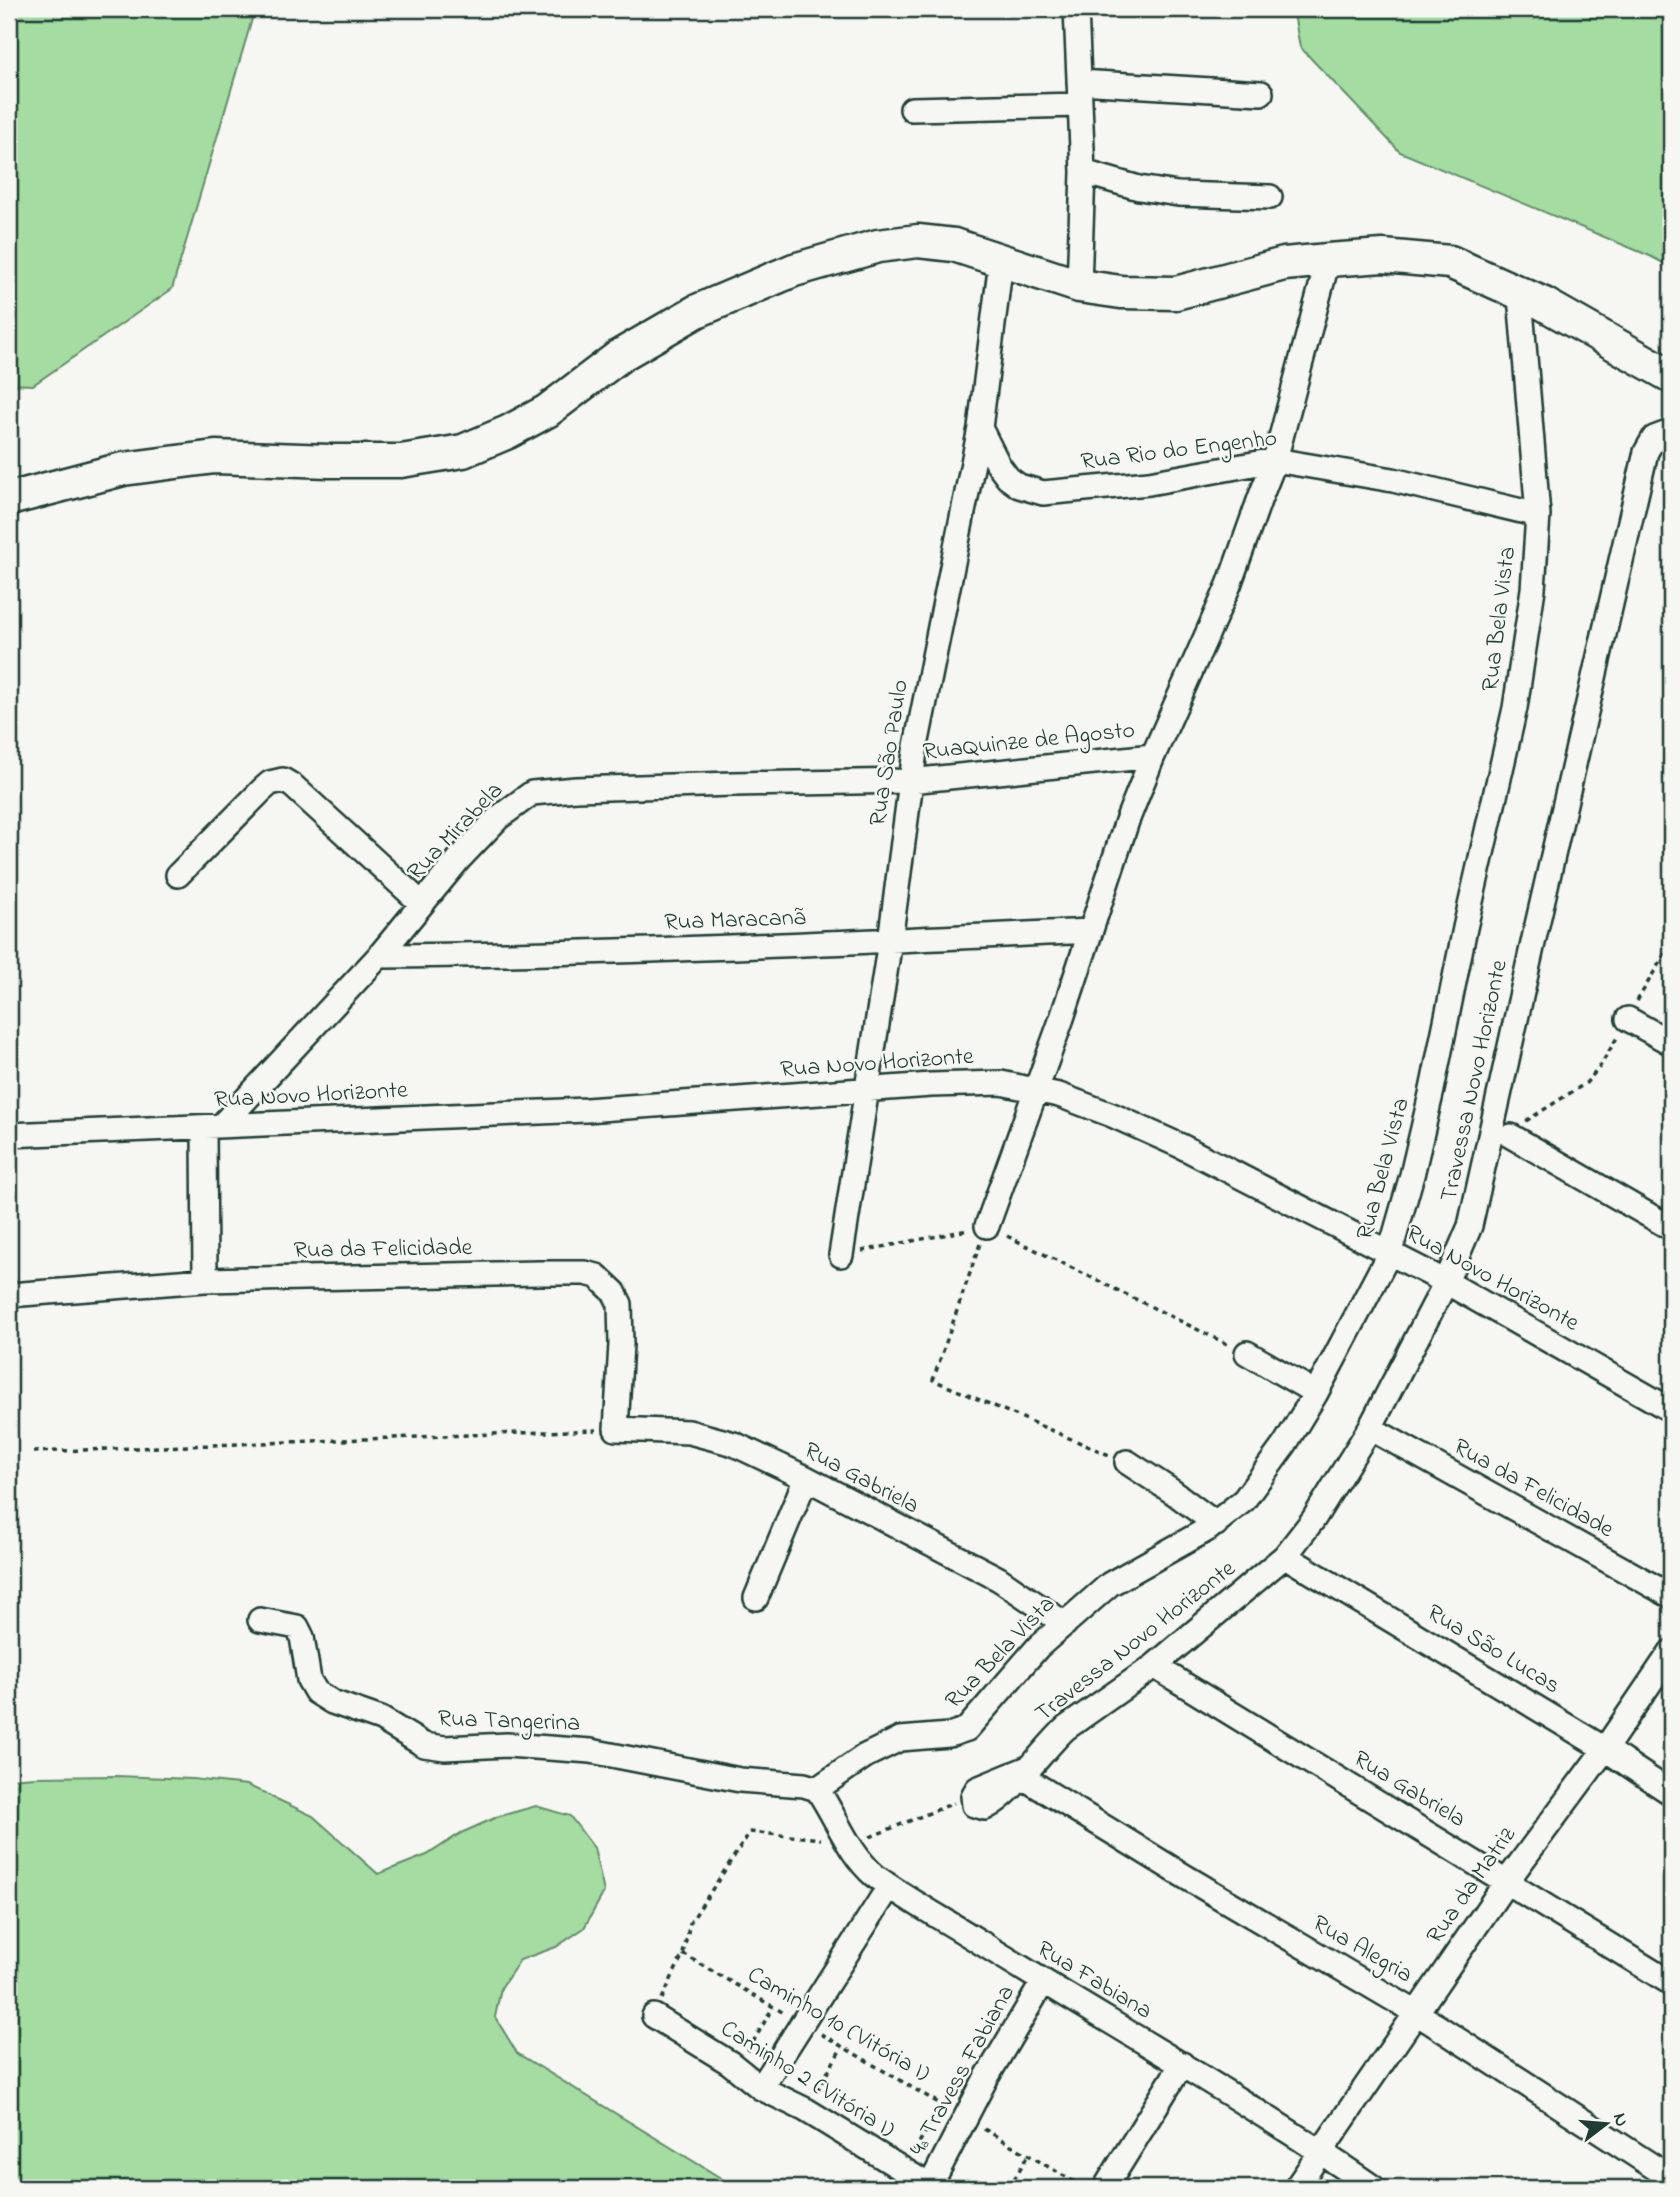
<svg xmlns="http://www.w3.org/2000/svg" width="1680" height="2197" viewBox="0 0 1680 2197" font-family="'Indie Flower',sans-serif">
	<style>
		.green { fill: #a4dca1; stroke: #628c6a; stroke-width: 2 }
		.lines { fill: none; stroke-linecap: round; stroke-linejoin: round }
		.minor-casing { stroke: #1f3d34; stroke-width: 28 }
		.secondary-casing { stroke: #1f3d34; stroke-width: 37 }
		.path { stroke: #1f3d34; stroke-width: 3.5; stroke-dasharray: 5 5; stroke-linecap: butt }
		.minor { stroke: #f6f6f2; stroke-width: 23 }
		.secondary { stroke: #f6f6f2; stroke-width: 32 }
		.labels { text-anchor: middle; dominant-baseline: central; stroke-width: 5; stroke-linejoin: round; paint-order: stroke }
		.street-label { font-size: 24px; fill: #1f3d34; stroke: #f6f6f2 }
	</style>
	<rect width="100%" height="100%" fill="#f6f6f2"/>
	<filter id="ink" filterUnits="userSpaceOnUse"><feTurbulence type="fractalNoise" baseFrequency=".0143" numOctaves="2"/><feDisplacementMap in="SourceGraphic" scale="14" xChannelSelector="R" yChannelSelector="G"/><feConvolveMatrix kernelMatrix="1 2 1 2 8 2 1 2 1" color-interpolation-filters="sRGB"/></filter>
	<g filter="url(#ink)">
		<path class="green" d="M 9,9 L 255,9 L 172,289 L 33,385 L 9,384 Z
			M 1293,9 L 1671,9 L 1671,267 L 1650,256 L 1400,152 L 1300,47 Z
			M 117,1776 L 193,1779 L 247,1785 L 313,1816 L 378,1874 L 427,1855 L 461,1833 L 497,1817 L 536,1806 L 570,1816 L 594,1848 L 604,1892 L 584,1928 L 556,1947 L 520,1960 L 501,1988 L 495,2017 L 517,2053 L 737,2188 L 9,2188 L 9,1779 L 35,1777 Z"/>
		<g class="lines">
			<g class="minor-casing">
				<path id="minor" d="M 1076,9 L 1083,172 L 1079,286
					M 1079,82 L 1261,93
					M 912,109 L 1079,105
					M 1083,172 L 1139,188 L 1178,194 L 1270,197
					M 980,428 L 999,466 L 1008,478 L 1019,486 L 1043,493 L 1149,483 L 1275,460 L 1393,480 L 1538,515
					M 178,875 L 262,790 L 270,783 L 283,780 L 293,786 L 422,904
					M 379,956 C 617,954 854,942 1091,931
					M 1628,1019 L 1671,1043
					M 221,1126 L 379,956 L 459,859 L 498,818 L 532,793 L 576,789 L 733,784 L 910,781 L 1153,756
					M 204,1128 L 205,1280
					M 9,1135 L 586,1110 L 931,1085 L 1001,1083 L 1059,1095 L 1112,1115 L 1181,1146 L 1446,1282 L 1671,1410
					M 1511,1136 L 1671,1228
					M 987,1226 L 1062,1018 L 1127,821 L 1153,756 L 1229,585 L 1260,498 L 1275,460 L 1328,260
					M 841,1255 L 890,941 L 915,751 L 980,428 L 1001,261
					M 9,1295 L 205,1280 L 540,1273 L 585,1273 L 597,1276 L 614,1292 L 620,1304 L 621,1344 L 616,1429 L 689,1432 L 734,1444 L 806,1478 L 999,1579 L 1065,1624
					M 1247,1353 L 1316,1393
					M 1370,1428 L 1671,1596
					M 1127,1462 L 1173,1492 L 1216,1524
					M 1285,1556 L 1605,1749 L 1671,1793
					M 756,1598 L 806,1478
					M 260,1620 L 297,1627 L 302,1637 L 309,1680 L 316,1692 L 332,1702 L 381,1719 L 424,1745 L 445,1748 L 507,1745 L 591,1751 L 740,1780 L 804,1785 L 817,1789
					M 1154,1666 L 1671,1983
					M 1028,1768 L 977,1789 L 973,1796 L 974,1805 L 985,1808 C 1013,1794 1042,1750 1066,1728 L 1154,1666 L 1285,1556 L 1313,1520 L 1370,1428 L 1446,1282 L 1470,1226 L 1537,925 L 1646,452 L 1654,438 L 1670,432
					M 1021,1776 L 1184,1876 L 1415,2012 L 1671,2178
					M 817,1789 L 865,1756 L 900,1739 L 949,1735 L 967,1729 L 1038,1647 L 1110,1584 L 1208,1529 L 1244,1500 L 1285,1444 L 1316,1393 L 1390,1252 L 1412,1175 L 1432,1090 L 1465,928 L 1515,708 L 1533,589 L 1538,515 L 1520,296
					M 817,1789 C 837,1818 848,1853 875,1876 C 909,1901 947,1921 983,1944 C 1113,2025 1248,2101 1374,2188
					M 654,2016 L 730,2063 L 761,2088 L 806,2110 L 933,2188
					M 761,2088 L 889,1887
					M 930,2186 L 985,2080 L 1043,1982
					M 1105,2188 L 1182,2064
					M 1296,2188 L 1507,1881 L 1605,1749 L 1671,1652"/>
			</g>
			<g class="secondary-casing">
				<path id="secondary" d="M 9,499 L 123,469 L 215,457 L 329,461 L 401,461 L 463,451 L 508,432 L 547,411 L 621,355 L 697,311 L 794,270 L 878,246 L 918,241 L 954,245 L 1079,286 L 1121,292 L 1176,293 L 1284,264 L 1328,260 L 1383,256 L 1450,262 L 1544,304 L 1671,376"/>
			</g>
			<path class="path" d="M 1637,1001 L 1671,943
				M 1526,1121 L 1586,1083 L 1599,1068 L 1618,1036
				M 1007,1236 L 1229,1345
				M 980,1244 L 933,1380 L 1109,1455
				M 862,1251 L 968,1230
				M 33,1452 L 596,1430
				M 870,1837 L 954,1803
				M 683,1954 L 784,2013
				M 662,1999 L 683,1954 L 690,1923 L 750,1832 L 821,1839
				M 821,2034 L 947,2108
				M 748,2051 L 773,2007
				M 817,2091 L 842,2047
				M 984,2129 L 1083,2187
				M 914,2151 L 942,2105
				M 1009,2188 L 1028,2155"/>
			<use href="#minor" class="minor"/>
			<use href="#secondary" class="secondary"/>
		</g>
	</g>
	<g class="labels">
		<g class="street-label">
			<text transform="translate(1179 451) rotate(-7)">Rua Rio do Engenho</text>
			<text transform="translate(1500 619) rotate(-83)">Rua Bela Vista</text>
			<text transform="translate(1029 742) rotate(-6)">RuaQuinze de Agosto</text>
			<text transform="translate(890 753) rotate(-81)">Rua São Paulo</text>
			<text transform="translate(456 832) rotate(-46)">Rua Mirabela</text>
			<text transform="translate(735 921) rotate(-2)">Rua Maracanã</text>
			<text transform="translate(877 1064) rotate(-4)">Rua Novo Horizonte</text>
			<text transform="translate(1475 1081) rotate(-78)">Travessa Novo Horizonte</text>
			<text transform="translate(311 1096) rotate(-3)">Rua Novo Horizonte</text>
			<text transform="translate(1384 1169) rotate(-75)">Rua Bela Vista</text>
			<text transform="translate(383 1250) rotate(-1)">Rua da Felicidade</text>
			<text transform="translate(1492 1279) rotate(29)">Rua Novo Horizonte</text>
			<text transform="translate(861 1479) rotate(28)">Rua Gabriela</text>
			<text transform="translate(1533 1489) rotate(29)">Rua da Felicidade</text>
			<text transform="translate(1136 1642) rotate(-38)">Travessa Novo Horizonte</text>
			<text transform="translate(1493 1650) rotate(31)">Rua São Lucas</text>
			<text transform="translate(1001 1653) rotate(-46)">Rua Bela Vista</text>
			<text transform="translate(509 1722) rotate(2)">Rua Tangerina</text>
			<text transform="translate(1409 1790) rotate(31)">Rua Gabriela</text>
			<text transform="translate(1472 1886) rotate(-55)">Rua da Matriz</text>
			<text transform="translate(1362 1950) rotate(30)">Rua Alegria</text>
			<text transform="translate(1094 1981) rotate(31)">Rua Fabiana</text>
			<text transform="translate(838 2025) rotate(30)">Caminho 10 (Vitória I)</text>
			<text transform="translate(963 2071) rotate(-61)">4ª Travess Fabiana</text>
			<text transform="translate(807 2080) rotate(32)">Caminho 2 (Vitória I)</text>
		</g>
	</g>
	<rect width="1680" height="2197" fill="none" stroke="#f6f6f2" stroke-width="35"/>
	<rect x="18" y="18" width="1645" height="2162" fill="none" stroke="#1f3d34" stroke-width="2.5" filter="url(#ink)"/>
	<g transform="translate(1606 2124) rotate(74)" stroke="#f6f6f2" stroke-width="5" paint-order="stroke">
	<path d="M0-5L12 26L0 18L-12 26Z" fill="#1f3d34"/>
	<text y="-10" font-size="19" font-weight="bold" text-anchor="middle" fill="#1f3d34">N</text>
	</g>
</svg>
